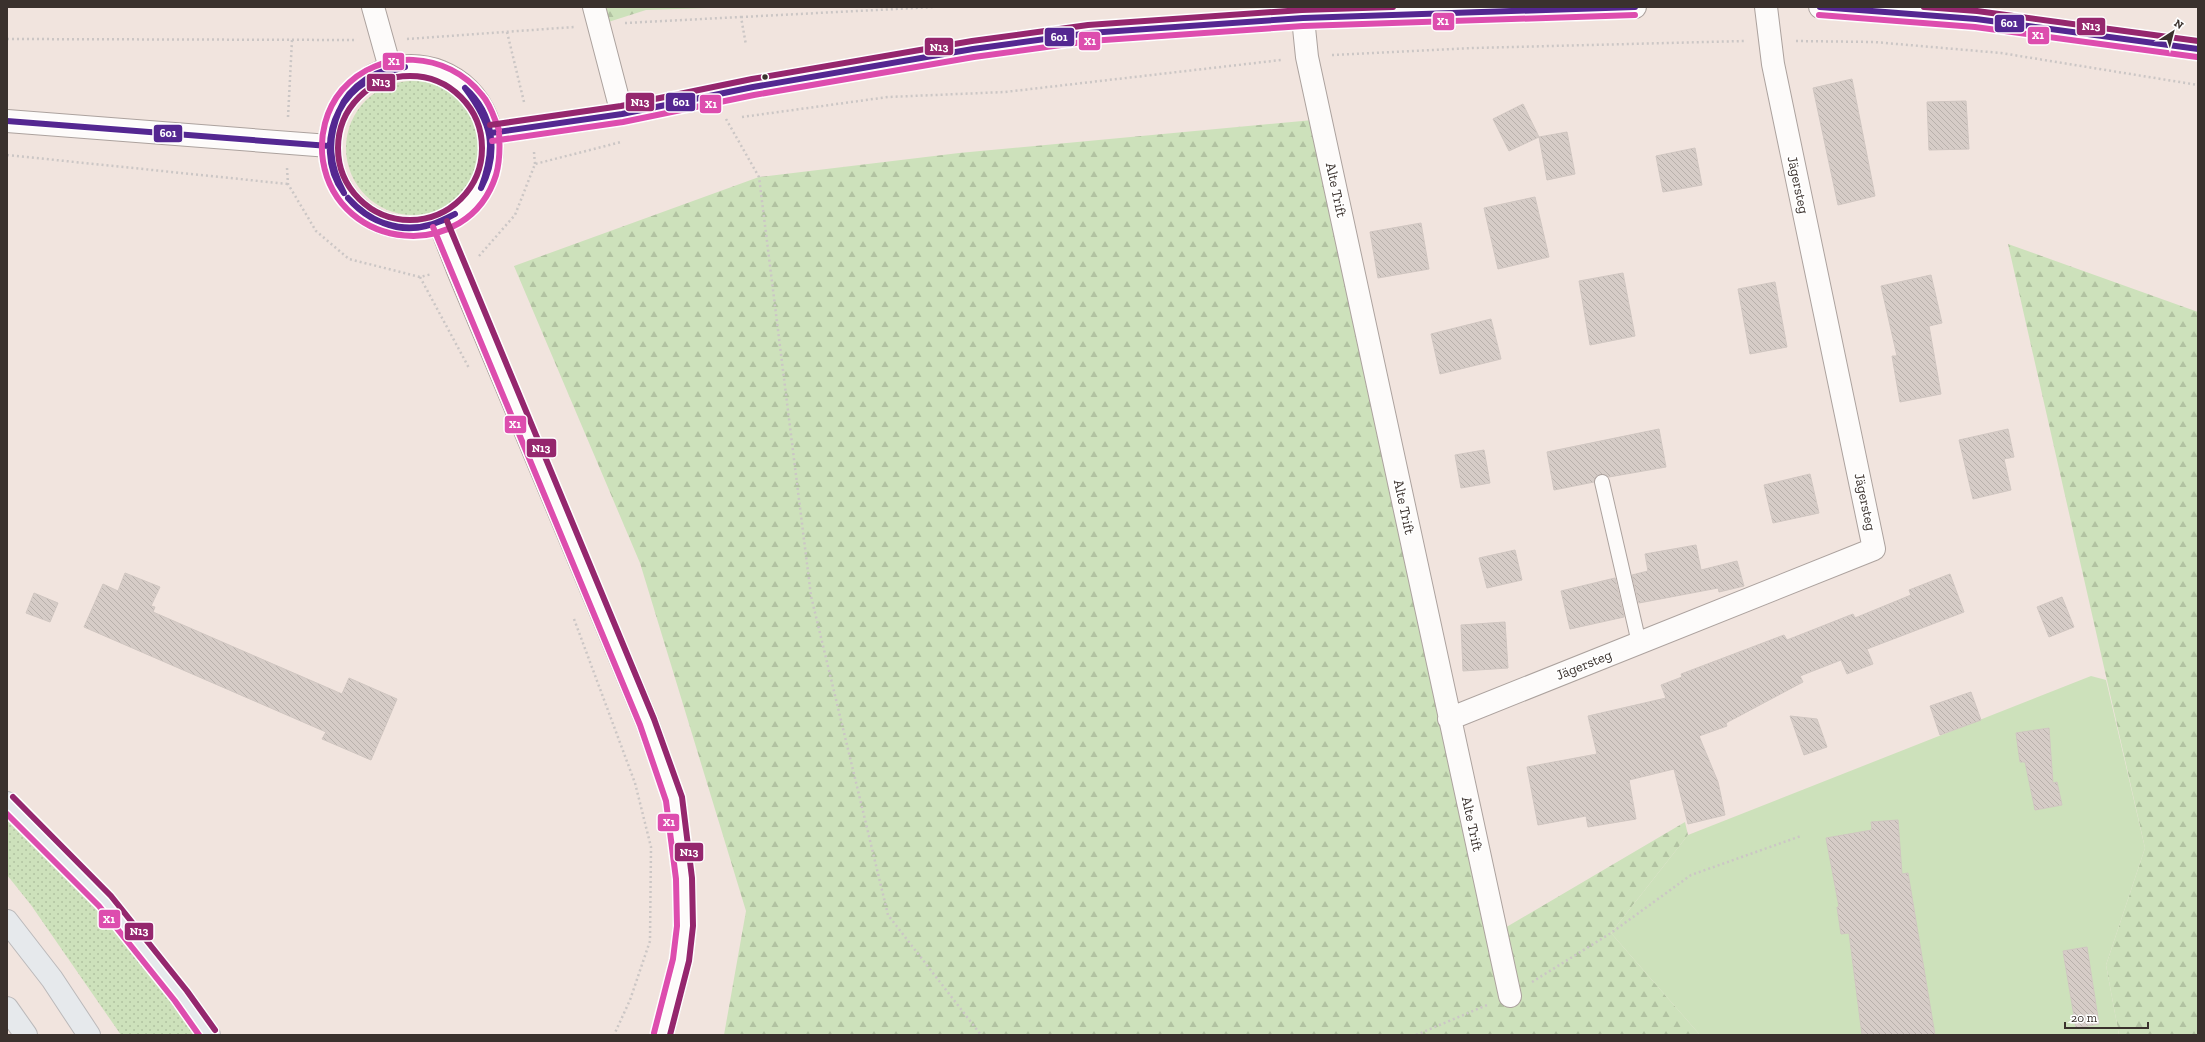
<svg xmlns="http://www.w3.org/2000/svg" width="2205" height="1042" viewBox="0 0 2205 1042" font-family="'Zilla Slab',serif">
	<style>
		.grass { fill: url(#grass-dots) }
		.forest { fill: url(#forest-firs) }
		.green { fill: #cde1bb }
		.building { fill: url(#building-back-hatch); stroke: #d0c6c1 }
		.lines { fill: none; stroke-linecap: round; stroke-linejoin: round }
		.lane-casing { stroke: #aca29e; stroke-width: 16 }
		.street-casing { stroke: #aca29e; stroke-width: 24 }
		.secondary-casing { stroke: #aca29e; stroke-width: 24 }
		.highway-casing { stroke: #bbb9ba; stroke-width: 24 }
		.path { stroke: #cbc6c5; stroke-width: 2.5; stroke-dasharray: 2 3; stroke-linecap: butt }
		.lane { stroke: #fdfbfa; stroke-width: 14 }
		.street { stroke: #fdfbfa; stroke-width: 22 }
		.secondary { stroke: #fdfbfa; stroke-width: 22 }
		.highway { stroke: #e6e9ec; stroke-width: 22 }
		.bus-1-casing { stroke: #fff; stroke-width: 9 }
		.bus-2-casing { stroke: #fff; stroke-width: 9 }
		.bus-3-casing { stroke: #fff; stroke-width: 9 }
		.bus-1 { stroke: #542791; stroke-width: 6 }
		.bus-2 { stroke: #dd4dae; stroke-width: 6 }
		.bus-3 { stroke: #95276e; stroke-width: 6 }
		.bus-dot { fill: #3a312d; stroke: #fff; stroke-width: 1.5 }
		.labels { text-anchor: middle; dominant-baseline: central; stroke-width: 3.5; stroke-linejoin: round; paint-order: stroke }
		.street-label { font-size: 14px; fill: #3a312d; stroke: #fff }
		.line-badge { stroke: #fff; stroke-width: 1.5 }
		.badge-label { font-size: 11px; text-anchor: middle; font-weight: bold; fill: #fff }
	</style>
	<defs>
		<pattern id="grass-dots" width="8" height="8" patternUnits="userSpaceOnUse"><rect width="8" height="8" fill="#cde1bb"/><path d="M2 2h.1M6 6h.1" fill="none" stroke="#b1c2a1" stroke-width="1.8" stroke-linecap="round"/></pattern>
		<pattern id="forest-firs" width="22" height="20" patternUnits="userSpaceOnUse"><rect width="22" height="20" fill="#cde1bb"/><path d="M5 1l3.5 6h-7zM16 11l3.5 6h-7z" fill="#b1c2a1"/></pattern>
		<pattern id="building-back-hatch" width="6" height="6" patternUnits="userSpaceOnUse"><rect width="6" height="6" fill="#d6ccc7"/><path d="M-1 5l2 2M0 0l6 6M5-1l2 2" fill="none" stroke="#b8b0ab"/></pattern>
	</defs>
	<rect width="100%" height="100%" fill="#f1e4de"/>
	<path class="grass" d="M346 148a67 67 0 1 1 134 0a67 67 0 1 1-134 0Z
		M 7,820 L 34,844 L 130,945 L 197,1035 L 121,1035 L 31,905 L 7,875 Z"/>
	<path class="forest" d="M 594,7 L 739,7 L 646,10 L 599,25 Z
		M 1313,120 L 1498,932 L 1685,822 L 1688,835 L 1611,933 L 1700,1035 L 724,1035 L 746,911 L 640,563 L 514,266 L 759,177 L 959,153 Z
		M 2008,244 L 2198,312 L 2198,1035 L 2119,1035 L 2106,965 L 2145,848 Z"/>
	<path class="green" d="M 2091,676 L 2106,680 L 2145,848 L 2106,965 L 2119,1035 L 1700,1035 L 1611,933 L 1688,835 Z"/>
	<path class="building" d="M 1852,79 L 1875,196 L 1838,205 L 1813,88 Z
		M 1966,101 L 1969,149 L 1929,150 L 1927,102 Z
		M 1523,104 L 1539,137 L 1509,151 L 1493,119 Z
		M 1567,132 L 1575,174 L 1547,180 L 1539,137 Z
		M 1695,148 L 1702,185 L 1663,192 L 1656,156 Z
		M 1535,197 L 1549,257 L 1498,269 L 1484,208 Z
		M 1421,223 L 1429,269 L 1378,278 L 1370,232 Z
		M 1623,273 L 1635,336 L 1590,345 L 1579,281 Z
		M 1931,275 L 1942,323 L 1929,326 L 1941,394 L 1900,402 L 1892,356 L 1897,356 L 1881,286 Z
		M 1775,282 L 1787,347 L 1750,354 L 1738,289 Z
		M 1491,319 L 1501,359 L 1440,374 L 1431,334 Z
		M 1659,429 L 1666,467 L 1609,477 L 1600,474 L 1596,476 L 1594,482 L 1554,490 L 1547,452 Z
		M 2008,429 L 2014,457 L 2004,459 L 2011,490 L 1973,499 L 1959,440 Z
		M 1484,450 L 1490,483 L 1461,488 L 1455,455 Z
		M 1810,474 L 1819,513 L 1773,523 L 1764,485 Z
		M 1696,545 L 1701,570 L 1737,561 L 1744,586 L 1719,592 L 1718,588 L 1639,603 L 1632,575 L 1648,571 L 1645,554 Z
		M 1515,550 L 1522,580 L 1487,588 L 1479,558 Z
		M 125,573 L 160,587 L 151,606 L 155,607 L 153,612 L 342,694 L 349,678 L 397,699 L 371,760 L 322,739 L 326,732 L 84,627 L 103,584 L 118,591 Z
		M 1950,574 L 1964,612 L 1867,649 L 1873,664 L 1847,674 L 1841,660 L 1800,676 L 1803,682 L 1726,723 L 1727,726 L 1699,736 L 1718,782 L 1725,815 L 1688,824 L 1674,769 L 1629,780 L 1636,819 L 1588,827 L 1586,816 L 1538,825 L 1527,767 L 1597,754 L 1588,716 L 1666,698 L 1661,685 L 1682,677 L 1681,674 L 1784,635 L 1787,640 L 1853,614 L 1855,618 L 1911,595 L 1909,590 Z
		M 1615,578 L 1624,617 L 1570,629 L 1561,591 Z
		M 34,593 L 58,603 L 50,622 L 26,613 Z
		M 2062,597 L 2074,627 L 2049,637 L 2037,607 Z
		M 1505,622 L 1508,668 L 1463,671 L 1461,625 Z
		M 1971,692 L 1981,720 L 1940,735 L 1930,706 Z
		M 1790,716 L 1817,719 L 1827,747 L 1804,755 Z
		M 2049,728 L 2053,783 L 2057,782 L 2062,805 L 2035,810 L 2025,762 L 2020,762 L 2016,733 Z
		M 1898,820 L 1902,874 L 1908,873 L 1935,1035 L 1862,1035 L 1849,933 L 1841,934 L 1837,907 L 1839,907 L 1826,838 L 1872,830 L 1871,822 Z
		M 2087,947 L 2099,1024 L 2076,1028 L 2063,951 Z"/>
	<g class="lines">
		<g class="lane-casing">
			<path id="lane" d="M 1602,482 L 1639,643"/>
		</g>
		<g class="street-casing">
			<path id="street" d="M 373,7 L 390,68
				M 594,7 L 622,114
				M 1303,18 L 1307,57 L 1510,996
				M 1449,719 L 1874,549 L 1773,64 L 1766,7"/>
		</g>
		<g class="secondary-casing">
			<path id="secondary" d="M 1820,7 L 1976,19 L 2198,49
				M330 147a81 81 0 1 1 162 0a81 81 0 1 1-162 0Z
				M 7,121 L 329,146
				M 491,133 L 622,114 L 753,87 L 973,49 L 1089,33 L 1303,18 L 1635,7
				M 440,224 L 457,268 L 647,722 L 674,799 L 684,878 L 685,926 L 681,960 L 662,1035"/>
		</g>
		<g class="highway-casing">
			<path id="highway" d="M 7,803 L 105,901 L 181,996 L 209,1035
				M 7,921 L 52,979 L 89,1035
				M 7,1008 L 26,1035"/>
		</g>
		<path class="path" d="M 741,17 L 934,7
			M 625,23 L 741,17 L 746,45
			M 507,32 L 524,102
			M 7,39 L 356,40
			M 407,39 L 574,27
			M 1796,41 L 1874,42 L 2001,53 L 2198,85
			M 1332,55 L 1474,48 L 1745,41
			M 288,117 L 292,40
			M 742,117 L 888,97 L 1005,92 L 1281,60
			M 726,119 L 759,177 L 811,596 L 888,915 L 981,1035
			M 534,152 L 535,164
			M 7,155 L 288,184
			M 287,168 L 288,184 L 316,231 L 349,259 L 420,277 L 432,274
			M 479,256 L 515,215 L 535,164 L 621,142
			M 420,277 L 469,368
			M 574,619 L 635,783 L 651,847 L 650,941 L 630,1000 L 614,1035
			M 1532,982 L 1611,933 L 1691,875 L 1801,836
			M 1416,1035 L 1487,1005"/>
		<use href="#lane" class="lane"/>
		<use href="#street" class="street"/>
		<use href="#secondary" class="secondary"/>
		<use href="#highway" class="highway"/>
		<g class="bus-1-casing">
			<path id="bus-1" d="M 1820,7 L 1976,19 L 2198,49
				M 465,88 C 494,114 499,154 481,188
				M 465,88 C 492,124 497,145 481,188
				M 339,111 C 327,140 329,165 344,193
				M 339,111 C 326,136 326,169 344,193
				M 339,111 C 349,86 378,67 405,67
				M 339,111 C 353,84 377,74 405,67
				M 7,121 L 329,146
				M 491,133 L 622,114 L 753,87 L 973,49 L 1089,33 L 1303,18 L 1635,7
				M 348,198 C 368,220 397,234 426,226 C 436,224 446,218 455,214
				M 348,198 C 376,231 419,236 455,214"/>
		</g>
		<g class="bus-2-casing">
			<path id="bus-2" d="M 1819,15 L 1975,27 L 2197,57
				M 499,130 C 494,118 491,105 482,95 C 448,51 379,47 342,90 C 326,109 319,136 323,161 C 338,252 468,264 496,175 C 500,161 500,147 499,133
				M 492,141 L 623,122 L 754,95 L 974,57 L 1090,41 L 1303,26 L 1635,15
				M 433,227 L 640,725 L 666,801 L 676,879 L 677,926 L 673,959 L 654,1033
				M 7,814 L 99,906 L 175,1001 L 199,1035"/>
		</g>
		<g class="bus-3-casing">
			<path id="bus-3" d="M 1924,7 L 1977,11 L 2198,41
				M338 148a72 72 0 1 1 144 0a72 72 0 1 1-144 0Z
				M 490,125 L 621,106 L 752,79 L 972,41 L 1088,25 L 1302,10 L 1393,7
				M 447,221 L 654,719 L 682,797 L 692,878 L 693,926 L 689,961 L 670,1035
				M 13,797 L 111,896 L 187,991 L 215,1030"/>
		</g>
		<use href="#bus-1" class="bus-1"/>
		<use href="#bus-2" class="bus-2"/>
		<use href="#bus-3" class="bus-3"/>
	</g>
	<circle class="bus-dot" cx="765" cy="77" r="3.5"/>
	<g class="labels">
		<g class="street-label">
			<text transform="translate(1798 185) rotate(78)">Jägersteg</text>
			<text transform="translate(1336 190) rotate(78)">Alte Trift</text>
			<text transform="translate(1865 502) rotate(78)">Jägersteg</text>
			<text transform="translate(1404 507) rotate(78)">Alte Trift</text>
			<text transform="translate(1584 665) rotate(-22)">Jägersteg</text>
			<text transform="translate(1472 824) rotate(78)">Alte Trift</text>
		</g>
	</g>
	<g class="line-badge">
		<rect x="1432" y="12" width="23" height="19" rx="4" fill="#dd4dae"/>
		<rect x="1994" y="14" width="31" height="19" rx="4" fill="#542791"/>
		<rect x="2076" y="17" width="30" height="19" rx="4" fill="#95276e"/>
		<rect x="2027" y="26" width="23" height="19" rx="4" fill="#dd4dae"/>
		<rect x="1044" y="27" width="31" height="20" rx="4" fill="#542791"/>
		<rect x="1078" y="31" width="23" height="20" rx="4" fill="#dd4dae"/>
		<rect x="924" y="37" width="30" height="19" rx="4" fill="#95276e"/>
		<rect x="382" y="52" width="23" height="19" rx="4" fill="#dd4dae"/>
		<rect x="366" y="73" width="30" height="19" rx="4" fill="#95276e"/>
		<rect x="665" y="92" width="31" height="20" rx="4" fill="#542791"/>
		<rect x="625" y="92" width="30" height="20" rx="4" fill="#95276e"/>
		<rect x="699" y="94" width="23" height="20" rx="4" fill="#dd4dae"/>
		<rect x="153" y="124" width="30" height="19" rx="4" fill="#542791"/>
		<rect x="504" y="415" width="23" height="19" rx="4" fill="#dd4dae"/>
		<rect x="526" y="438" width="31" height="20" rx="4" fill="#95276e"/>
		<rect x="657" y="813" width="23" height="19" rx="4" fill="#dd4dae"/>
		<rect x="674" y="842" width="30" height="20" rx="4" fill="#95276e"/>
		<rect x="98" y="909" width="23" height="20" rx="4" fill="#dd4dae"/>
		<rect x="124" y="922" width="30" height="19" rx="4" fill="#95276e"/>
	</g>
	<g class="badge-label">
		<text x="1443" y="25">X1</text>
		<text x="2009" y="27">601</text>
		<text x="2091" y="30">N13</text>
		<text x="2038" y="39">X1</text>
		<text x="1059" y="41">601</text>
		<text x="1090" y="45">X1</text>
		<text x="939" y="51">N13</text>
		<text x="394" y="65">X1</text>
		<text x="381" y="86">N13</text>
		<text x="681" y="106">601</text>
		<text x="640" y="106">N13</text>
		<text x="711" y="108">X1</text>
		<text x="168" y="137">601</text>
		<text x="515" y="428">X1</text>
		<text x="541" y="452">N13</text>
		<text x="669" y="826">X1</text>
		<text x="689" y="856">N13</text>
		<text x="109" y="923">X1</text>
		<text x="139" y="935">N13</text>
	</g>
	<rect width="2205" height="1042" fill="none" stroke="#3a312d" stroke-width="16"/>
	<g transform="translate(2173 32) rotate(36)" stroke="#ffffff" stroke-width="3" paint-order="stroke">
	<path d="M0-3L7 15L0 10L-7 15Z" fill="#3a312d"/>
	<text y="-6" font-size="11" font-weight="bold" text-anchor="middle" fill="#3a312d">N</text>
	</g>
	<path d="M2065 1022v6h83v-6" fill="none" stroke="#3a312d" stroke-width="2"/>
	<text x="2071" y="1022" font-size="12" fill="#3a312d" stroke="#ffffff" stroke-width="3" paint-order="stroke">20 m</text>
</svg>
